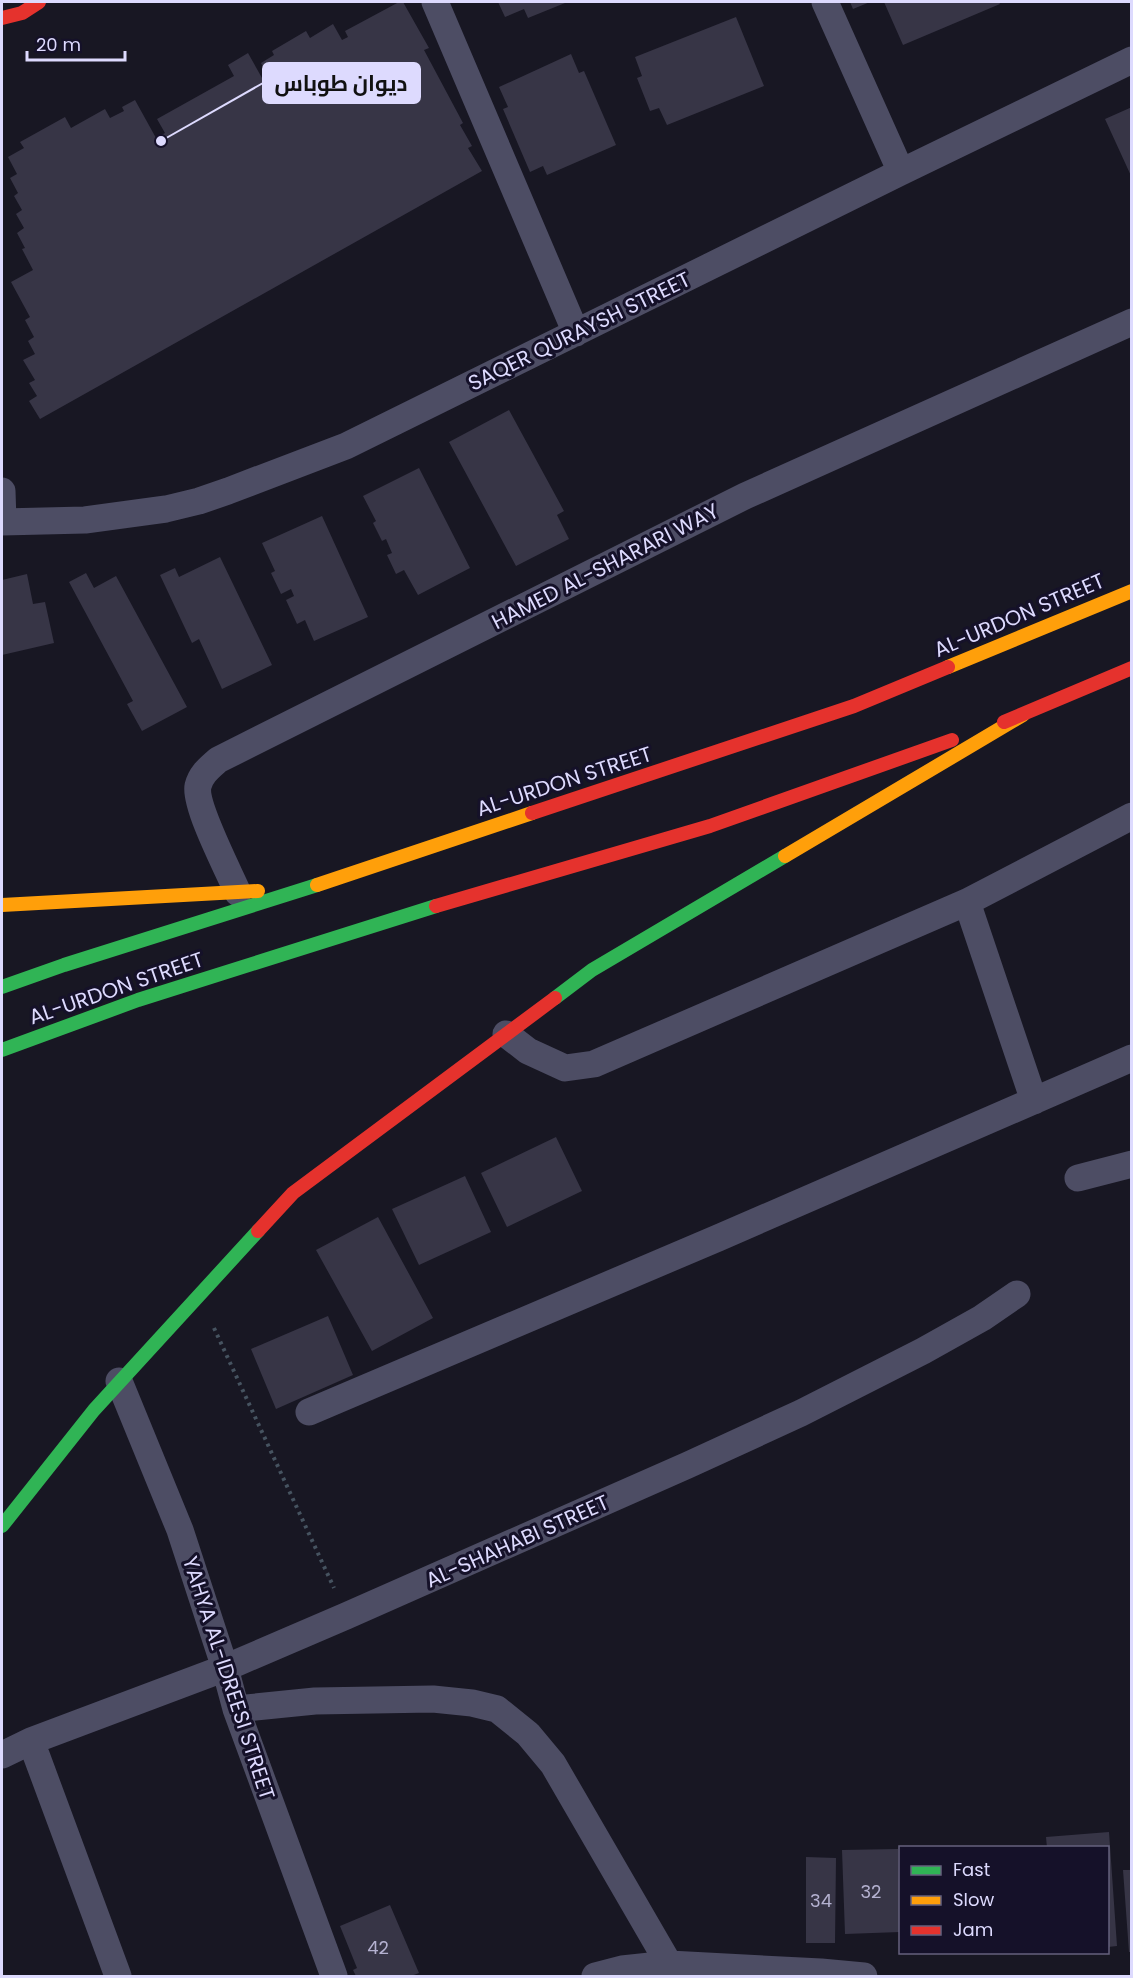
<svg xmlns="http://www.w3.org/2000/svg" width="1133" height="1978" viewBox="0 0 1133 1978" font-family="Poppins,Cairo,sans-serif">
	<style>
		.building { fill: #373546 }
		.lines { fill: none; stroke-linecap: round; stroke-linejoin: round }
		.path { stroke: #465360; stroke-width: 4; stroke-dasharray: 3 4.5; stroke-linecap: butt }
		.street { stroke: #4d4d64; stroke-width: 27 }
		.fast { stroke: #30b455; stroke-width: 14 }
		.slow { stroke: #ff9f0a; stroke-width: 14 }
		.jam { stroke: #e5322d; stroke-width: 14 }
		.labels { text-anchor: middle; dominant-baseline: central; stroke-width: 6; stroke-linejoin: round; paint-order: stroke }
		.number-label { font-size: 18px; fill: #b4b1d0 }
		.street-label { font-size: 21px; fill: #dddafe; stroke: #151129 }
		.leader { fill: none; stroke: #dddafe; stroke-width: 2 }
		.callout-dot { fill: #dddafe; stroke: #151129; stroke-width: 2 }
		.callout { fill: #dddafe; stroke: #dddafe; stroke-width: 2 }
		.callout-label { font-size: 22px; text-anchor: middle; font-weight: bold; fill: #111 }
	</style>
	<rect width="100%" height="100%" fill="#181723"/>
	<path class="building" d="M 399,2 L 403,2 L 429,48 L 424,50 L 463,123 L 460,125 L 472,146 L 468,148 L 482,171 L 40,419 L 29,401 L 37,396 L 29,383 L 35,380 L 23,360 L 35,354 L 28,341 L 34,337 L 25,320 L 30,317 L 11,282 L 33,270 L 22,249 L 25,248 L 17,233 L 24,228 L 16,214 L 22,210 L 14,196 L 18,193 L 10,178 L 17,174 L 8,157 L 24,148 L 20,142 L 65,117 L 71,128 L 105,109 L 110,118 L 124,111 L 122,107 L 135,100 L 156,138 L 165,133 L 157,119 L 234,76 L 228,65 L 248,53 L 262,78 L 267,75 L 261,63 L 274,55 L 272,51 L 306,31 L 310,38 L 333,24 L 342,40 L 348,37 L 345,31 Z
		M 498,2 L 564,2 L 565,3 L 528,18 L 524,9 L 505,17 Z
		M 850,2 L 870,2 L 853,9 Z
		M 884,2 L 999,2 L 1000,4 L 903,45 Z
		M 736,17 L 764,86 L 667,125 L 659,108 L 650,111 L 637,78 L 642,76 L 635,57 Z
		M 571,54 L 579,73 L 584,71 L 616,145 L 547,175 L 543,166 L 530,172 L 503,109 L 508,107 L 499,87 Z
		M 1132,107 L 1132,178 L 1105,119 Z
		M 509,410 L 564,511 L 557,515 L 569,539 L 516,566 L 449,442 Z
		M 419,468 L 470,568 L 418,595 L 404,570 L 396,574 L 387,555 L 392,553 L 386,539 L 382,541 L 373,523 L 376,521 L 363,496 Z
		M 322,516 L 368,617 L 314,641 L 305,620 L 297,624 L 286,600 L 294,596 L 291,589 L 281,594 L 271,573 L 275,571 L 262,543 Z
		M 220,557 L 272,665 L 222,689 L 199,639 L 192,643 L 160,575 L 175,568 L 179,577 Z
		M 86,573 L 94,588 L 116,576 L 187,707 L 142,731 L 127,704 L 133,701 L 69,582 Z
		M 27,574 L 33,604 L 45,602 L 54,643 L 2,655 L 2,580 Z
		M 556,1137 L 582,1191 L 507,1227 L 481,1173 Z
		M 465,1176 L 491,1232 L 419,1265 L 392,1209 Z
		M 378,1217 L 433,1318 L 372,1351 L 316,1250 Z
		M 328,1316 L 353,1375 L 276,1409 L 251,1349 Z
		M 1109,1832 L 1117,1946 L 1108,1947 L 1108,1848 L 1047,1848 L 1046,1837 Z
		M 898,1849 L 900,1932 L 845,1934 L 842,1850 Z
		M 806,1857 L 836,1858 L 835,1943 L 806,1943 Z
		M 1123,1870 L 1132,1870 L 1132,1952 L 1129,1952 Z
		M 390,1905 L 419,1973 L 411,1976 L 356,1976 L 353,1970 L 357,1968 L 340,1926 Z"/>
	<g class="lines">
		<path class="path" d="M 214,1328 L 334,1588"/>
		<path class="street" d="M 435,2 L 576,333
			M 825,2 L 901,172
			M 2,491 L 3,522
			M 2,522 L 85,520 L 166,509 L 199,501 L 228,491 L 346,446 L 901,172 L 1132,60
			M 238,893 C 229,872 194,805 198,786 C 201,774 209,768 218,760 L 745,496 L 1132,322
			M 967,902 L 1034,1101
			M 506,1034 L 528,1051 L 565,1068 L 594,1064 L 967,902 L 1132,816
			M 1078,1178 L 1132,1164
			M 119,1381 L 180,1530 L 225,1668 L 236,1709 L 334,1976
			M 309,1412 L 718,1238 L 1132,1058
			M 236,1709 L 315,1701 L 433,1699 L 472,1703 L 497,1709 L 528,1734 L 553,1764 L 669,1964
			M 31,1741 L 118,1976
			M 2,1755 L 31,1741 L 225,1668 L 346,1616 L 688,1465 L 801,1413 L 923,1351 L 982,1318 L 1017,1294
			M 595,1976 L 622,1969 L 669,1964 L 821,1972 L 864,1976"/>
		<path class="fast" d="M 2,987 L 64,965 L 317,885
			M 555,998 L 592,970 L 785,856
			M 2,1050 L 138,1000 L 436,906
			M 2,1526 L 94,1410 L 258,1231"/>
		<path class="slow" d="M 948,667 L 1132,591
			M 785,856 L 1023,715
			M 317,885 L 532,813
			M 2,905 L 258,891"/>
		<path class="jam" d="M 2,18 L 22,13 L 39,2
			M 1004,722 L 1132,668
			M 532,813 L 854,706 L 948,667
			M 436,906 L 710,826 L 952,740
			M 258,1231 L 293,1193 L 555,998"/>
	</g>
	<g class="labels">
		<g class="number-label">
			<text x="871" y="1891">32</text>
			<text x="821" y="1900">34</text>
			<text x="378" y="1947">42</text>
		</g>
		<g class="street-label">
			<text transform="translate(579 331) rotate(-26)">SAQER QURAYSH STREET</text>
			<text transform="translate(605 566) rotate(-27)">HAMED AL-SHARARI WAY</text>
			<text transform="translate(1019 615) rotate(-23)">AL-URDON STREET</text>
			<text transform="translate(564 781) rotate(-18)">AL-URDON STREET</text>
			<text transform="translate(116 988) rotate(-19)">AL-URDON STREET</text>
			<text transform="translate(517 1541) rotate(-24)">AL-SHAHABI STREET</text>
			<text transform="translate(229 1678) rotate(72)">YAHYA AL-IDREESI STREET</text>
		</g>
	</g>
	<path class="leader" d="M161 141L263 83"/>
	<circle class="callout-dot" cx="161" cy="141" r="6"/>
	<rect class="callout" x="263" y="63" width="157" height="40" rx="6"/>
	<g class="callout-label">
		<text x="341" y="91">ديوان طوباس</text>
	</g>
	<rect width="1133" height="1978" fill="none" stroke="#dddafe" stroke-width="6"/>
	<rect x="899" y="1846" width="210" height="108" fill="#151129" stroke="#65617e" stroke-width="1.5"/>
	<rect x="911" y="1866" width="30" height="9" fill="#30b455" stroke="#65617e" stroke-width="1.5"/>
	<text x="953" y="1876" font-size="18" fill="#dddafe">Fast</text>
	<rect x="911" y="1896" width="30" height="9" fill="#ff9f0a" stroke="#65617e" stroke-width="1.5"/>
	<text x="953" y="1906" font-size="18" fill="#dddafe">Slow</text>
	<rect x="911" y="1926" width="30" height="9" fill="#e5322d" stroke="#65617e" stroke-width="1.5"/>
	<text x="953" y="1936" font-size="18" fill="#dddafe">Jam</text>
	<path d="M27 51v9h98v-9" fill="none" stroke="#dddafe" stroke-width="3"/>
	<text x="36" y="51" font-size="18" fill="#dddafe" stroke="#151129" stroke-width="4.5" paint-order="stroke">20 m</text>
</svg>
